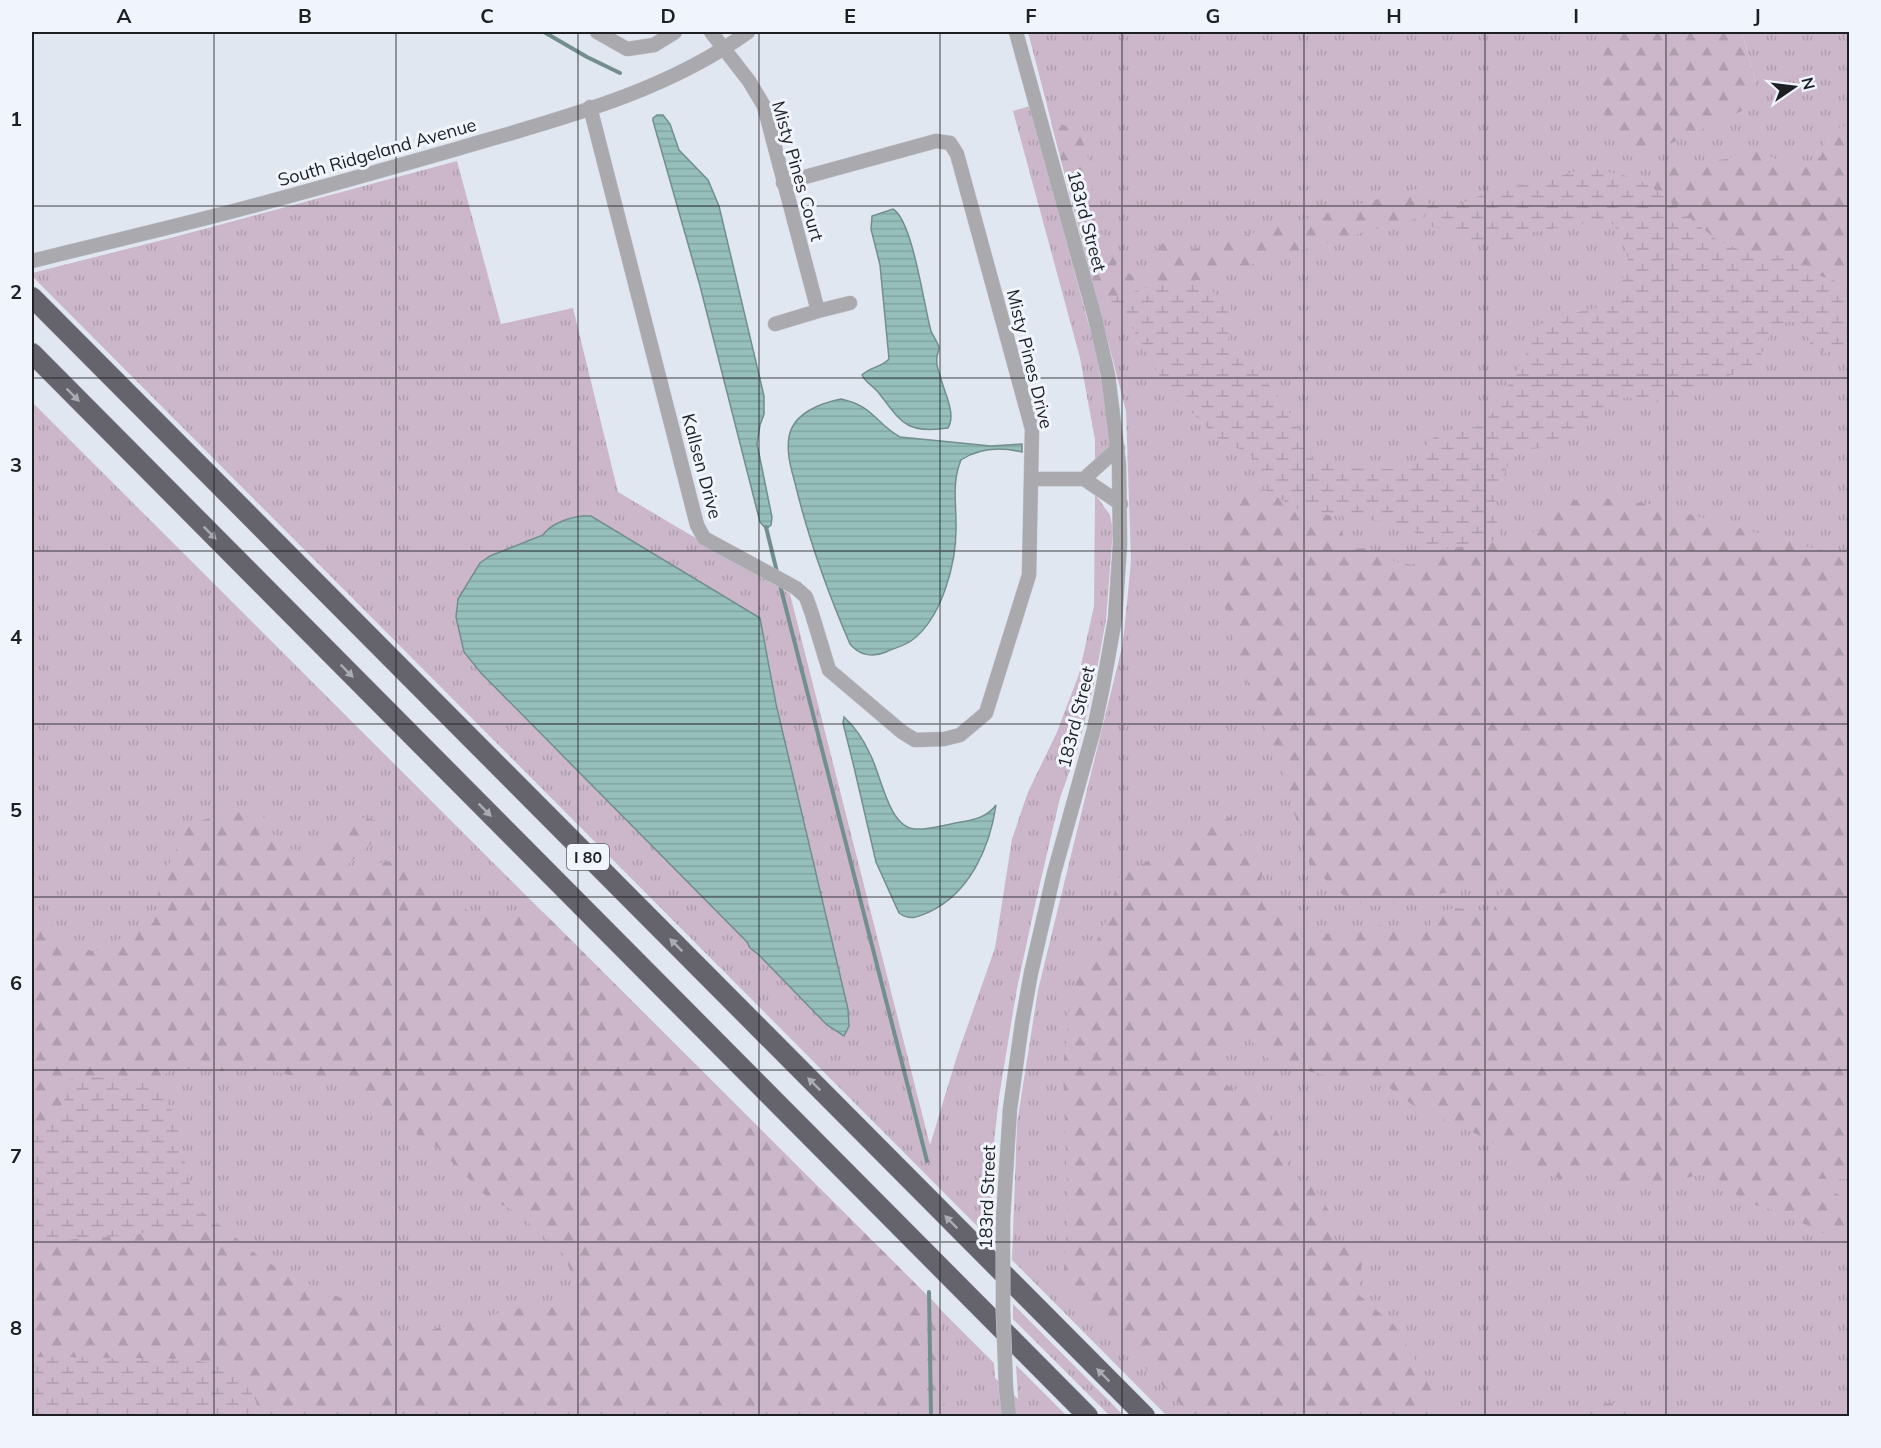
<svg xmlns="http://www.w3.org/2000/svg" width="1881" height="1448" viewBox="0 0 1881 1448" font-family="Mulish,sans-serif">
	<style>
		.grass { fill: url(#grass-tufts) }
		.forest { fill: url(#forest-firs) }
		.wetland { fill: url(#wetland-marsh) }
		.water { fill: url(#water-rules); stroke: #728f8d; stroke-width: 1.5 }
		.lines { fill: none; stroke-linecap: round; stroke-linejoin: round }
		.stream { stroke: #728f8d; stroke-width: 4 }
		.minor-casing { stroke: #bec3cb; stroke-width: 15 }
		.highway-casing { stroke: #bec3cb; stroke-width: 21 }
		.minor { stroke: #aaa9ad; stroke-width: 14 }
		.highway { stroke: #65636c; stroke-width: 20 }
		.minor-bridge-casing { stroke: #bec3cb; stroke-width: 15; stroke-linecap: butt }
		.minor-bridge { stroke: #aaa9ad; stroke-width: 14 }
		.oneway { fill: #aaacb4 }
		.grid { fill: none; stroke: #1d1f22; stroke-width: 1.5; stroke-opacity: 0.55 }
		.labels { text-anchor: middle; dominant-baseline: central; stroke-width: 6; stroke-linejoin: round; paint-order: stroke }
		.shield { fill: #eff4fd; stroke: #5c5f64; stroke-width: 1.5 }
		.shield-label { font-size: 16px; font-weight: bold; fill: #1d1f22 }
		.street-label { font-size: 18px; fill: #1d1f22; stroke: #eff4fd }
		.neatline { fill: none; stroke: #1d1f22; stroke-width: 2 }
		.grid-label { font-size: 20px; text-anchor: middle; font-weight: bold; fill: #1d1f22 }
	</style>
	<defs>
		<pattern id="grass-tufts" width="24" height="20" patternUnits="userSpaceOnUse" patternTransform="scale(1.5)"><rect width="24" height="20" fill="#ccb7ca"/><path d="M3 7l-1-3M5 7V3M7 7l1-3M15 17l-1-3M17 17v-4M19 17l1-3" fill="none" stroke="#af9dad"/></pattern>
		<pattern id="forest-firs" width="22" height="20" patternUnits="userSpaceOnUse" patternTransform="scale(1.5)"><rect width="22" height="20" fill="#ccb7ca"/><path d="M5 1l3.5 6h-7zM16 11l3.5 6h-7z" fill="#af9dad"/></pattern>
		<pattern id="wetland-marsh" width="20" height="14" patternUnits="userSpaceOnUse" patternTransform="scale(1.5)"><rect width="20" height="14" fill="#ccb7ca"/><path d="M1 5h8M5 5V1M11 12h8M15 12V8" fill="none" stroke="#af9dad"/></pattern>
		<pattern id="water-rules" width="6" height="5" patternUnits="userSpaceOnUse" patternTransform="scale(1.5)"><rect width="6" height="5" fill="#96bfbb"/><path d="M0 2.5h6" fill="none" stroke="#81a4a0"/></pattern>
	</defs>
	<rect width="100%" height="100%" fill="#e1e7f0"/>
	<path class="grass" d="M 1028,32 L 1728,32 L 1756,83 L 1742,32 L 1849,32 L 1849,1416 L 1167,1416 L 1012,1260 L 1017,1123 L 1038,990 L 1123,643 L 1131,561 L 1126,411 Z
		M 1030,106 L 1096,352 L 1110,430 L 1109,448 L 1095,461 L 1095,440 L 1080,358 L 1013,111 Z
		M 457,161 L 501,324 L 573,308 L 618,492 L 790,594 L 930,1145 L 957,1056 L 995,948 L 1012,839 L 1028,792 L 1057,732 L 1079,674 L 1094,606 L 1095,494 L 1110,515 L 1113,530 L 1106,620 L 1094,685 L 1078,748 L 1060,798 L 1035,905 L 1017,988 L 999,1097 L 993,1152 L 991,1240 L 32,276 L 32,273 L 178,236 Z
		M 32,402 L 994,1363 L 995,1378 L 1018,1399 L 1016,1365 L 1067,1416 L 32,1416 Z
		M 1013,1304 L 1124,1416 L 1110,1416 L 1013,1319 Z"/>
	<path class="forest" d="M 1607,32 L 1742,32 L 1756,83 L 1748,108 L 1663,147 L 1629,157 C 1592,118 1600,80 1607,32 Z
		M 1051,122 C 1061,124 1070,126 1078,134 C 1092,148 1094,206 1095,227 L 1119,250 L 1115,269 L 1131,274 L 1153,264 L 1157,249 L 1167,239 L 1187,251 L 1415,189 L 1424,195 L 1428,204 L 1425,217 L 1399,222 L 1184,284 L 1171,281 L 1098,301 Z
		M 1849,124 L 1849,283 L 1838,282 L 1797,268 L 1781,255 L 1750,254 L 1716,240 L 1652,187 L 1653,173 L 1678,164 L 1727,159 L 1751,147 L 1776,159 L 1801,168 L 1821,156 L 1827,132 Z
		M 1264,489 L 1295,508 L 1333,516 L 1342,529 L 1346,549 L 1369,548 L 1394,561 L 1412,565 L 1431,551 L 1487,543 L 1537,531 L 1552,514 L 1558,501 L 1602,498 L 1656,505 L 1849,558 L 1849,1179 L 1812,1179 L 1849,1201 L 1849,1246 L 1780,1212 L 1745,1202 L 1710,1172 L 1648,1188 L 1617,1180 L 1575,1165 L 1561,1180 L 1465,1128 L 1418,1109 L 1380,1081 L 1332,1077 L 1272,1062 L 1243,1032 L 1220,1057 L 1217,1079 L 1263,1106 L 1285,1146 L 1289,1183 L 1314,1187 L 1333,1218 L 1333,1242 L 1363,1251 L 1359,1295 L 1395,1326 L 1439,1400 L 1434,1416 L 1192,1416 L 1063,1283 L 1068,1216 L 1063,1068 L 1069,1013 L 1080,964 L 1103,931 L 1119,877 L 1230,817 L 1248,844 L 1265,859 L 1260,887 L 1291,917 L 1323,934 L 1380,925 L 1407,931 L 1430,930 L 1430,914 L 1455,908 L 1493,912 L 1499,894 L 1515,884 L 1491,884 L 1377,906 L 1350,901 L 1310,866 L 1275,749 L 1253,698 L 1237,654 L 1220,590 L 1218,545 L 1223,513 L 1245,495 Z
		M 260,808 L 268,829 L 289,849 L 314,853 L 331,837 L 364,818 L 379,821 L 381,835 L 344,868 L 367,866 L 390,861 L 427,872 L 451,901 L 475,914 L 507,918 L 543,912 L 939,1307 L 945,1416 L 262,1416 L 246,1379 L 222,1366 L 190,1359 L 32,1357 L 32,1242 L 134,1235 L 168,1228 L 196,1230 L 224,1228 L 263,1260 L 315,1287 L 372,1311 L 388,1330 L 418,1333 L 554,1300 L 580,1306 L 575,1285 L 565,1256 L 517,1212 L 488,1198 L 431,1141 L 397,1123 L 365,1110 L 347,1085 L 329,1075 L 306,1079 L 268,1070 L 223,1071 L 191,1069 L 172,1070 L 153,1081 L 93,1077 L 70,1079 L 66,1096 L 55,1120 L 39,1125 L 32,1123 L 32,917 L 47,918 L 66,941 L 94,952 L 154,922 L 159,888 L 173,855 L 190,824 L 223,814 Z
		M 1611,1403 L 1629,1408 L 1633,1416 L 1565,1416 L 1590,1406 Z"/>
	<path class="wetland" d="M 1587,167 L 1635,178 L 1652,187 L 1717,240 L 1750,254 L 1781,255 L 1797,268 L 1838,282 L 1849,283 L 1849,337 L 1845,348 L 1825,353 L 1810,344 L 1802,323 L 1787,321 L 1769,336 L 1759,360 L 1741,372 L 1710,381 L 1682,400 L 1650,403 L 1626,397 L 1593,412 L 1577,431 L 1550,447 L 1531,449 L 1510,459 L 1494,504 L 1500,540 L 1431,551 L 1411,528 L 1379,520 L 1357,520 L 1295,508 L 1264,489 L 1262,472 L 1246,451 L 1224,444 L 1190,411 L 1171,396 L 1129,322 L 1108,299 L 1171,281 L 1184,284 L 1199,280 L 1231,307 L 1227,349 C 1236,356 1246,362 1254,369 C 1281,395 1300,426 1314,460 L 1354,468 L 1391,469 L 1425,460 L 1428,441 L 1447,430 L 1476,427 L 1492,414 L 1528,350 L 1530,332 L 1547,319 L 1601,307 L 1620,290 L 1628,259 L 1622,234 L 1607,219 L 1534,232 L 1498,244 L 1467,241 L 1452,229 L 1432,227 L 1425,217 L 1428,204 L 1456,205 L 1492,191 L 1554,178 Z
		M 93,1077 L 153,1081 L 176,1117 L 188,1177 L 198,1209 L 224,1228 L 196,1230 L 168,1228 L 134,1235 L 32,1242 L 32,1123 L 39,1125 L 55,1119 L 66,1096 L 69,1079 Z
		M 32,1357 L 190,1359 L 222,1366 L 246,1379 L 262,1416 L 32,1416 Z"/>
	<path class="water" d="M 657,115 L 663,115 L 670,124 L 679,150 L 708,180 L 719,206 L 764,396 L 764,414 L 760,425 L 757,444 L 772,517 L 771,525 L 766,529 L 760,522 L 700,286 L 653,121 L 653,118 Z
		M 893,209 C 913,221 924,307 931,331 C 933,336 938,342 939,348 C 939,351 937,354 937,357 C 936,363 938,370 940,375 C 943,391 957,413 948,428 C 906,434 902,423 878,392 C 873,386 865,382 862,375 C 870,367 882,367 889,359 L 880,265 L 871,229 L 872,216 Z
		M 841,399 C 874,406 875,423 900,437 L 991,446 L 1022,444 L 1022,452 C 1001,447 979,448 961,460 C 952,482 956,501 956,524 C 957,560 943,618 911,641 C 904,646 894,648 886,652 C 872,658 859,655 850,644 C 828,593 809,540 796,487 C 792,471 786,454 789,437 C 793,413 821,403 841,399 Z
		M 583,516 L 591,516 L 760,618 L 776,704 L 848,1009 L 849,1026 L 844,1036 L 827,1025 L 759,955 L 750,948 L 747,942 L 481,673 L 464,652 L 456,617 L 458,599 L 480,563 L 490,556 L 543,535 C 550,524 570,517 583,516 Z
		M 844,717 C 854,726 864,741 870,754 C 881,774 888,827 915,829 C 927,830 940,826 951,824 C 969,820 985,820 996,805 C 990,847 970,893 929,912 C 918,917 910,921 899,913 L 876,862 L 854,767 L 843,723 Z"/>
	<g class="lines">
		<path class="stream" d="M 544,32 L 587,57 L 620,73
			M 766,527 L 777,572
			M 780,585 L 927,1161
			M 929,1292 L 931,1416"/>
		<g class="minor-casing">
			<path id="minor" d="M 597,32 L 627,49 L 654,45 L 675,32
				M 711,32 L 749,81 L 764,106 L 818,311 L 775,324
				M 590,107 L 697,525 L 704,538 L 796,588 L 806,597 L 812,614 L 829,670 L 902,732 L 915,740 L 944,739 L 960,735 L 986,713 L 1029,575 L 1032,429 L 957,154 L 950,143 L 936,141 L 783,183
				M 32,261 C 107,242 184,225 260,204 C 327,186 394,167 460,148 C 559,119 664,93 748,32
				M 818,311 L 850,303
				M 1118,448 L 1084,479 L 1121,504
				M 1031,479 L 1084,479
				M 1003,1219 L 1010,1109 L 1022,1023 L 1031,973 L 1054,873 L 1094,729 L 1103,686 L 1115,619 L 1120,544 L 1119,464 L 1108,375 L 1095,318 L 1016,32
				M 1006,1388 L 1009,1416"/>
		</g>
		<g class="highway-casing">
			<path id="highway" d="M 32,297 L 1145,1416
				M 32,353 L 1088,1416"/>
		</g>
		<use href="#minor" class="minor"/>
		<use href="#highway" class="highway"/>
		<g class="minor-bridge-casing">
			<path id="minor-bridge" d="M 1003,1219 L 1003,1310 L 1006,1388"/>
		</g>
		<use href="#minor-bridge" class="minor-bridge"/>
	</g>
	<defs><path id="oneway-solid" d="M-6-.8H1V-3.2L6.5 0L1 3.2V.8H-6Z" transform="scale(1.5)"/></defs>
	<g class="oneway">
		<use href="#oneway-solid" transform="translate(73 395) rotate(45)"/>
		<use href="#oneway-solid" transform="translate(210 533) rotate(45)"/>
		<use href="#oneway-solid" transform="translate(347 671) rotate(45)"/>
		<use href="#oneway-solid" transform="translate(485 810) rotate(45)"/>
		<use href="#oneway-solid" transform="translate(676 945) rotate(-135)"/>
		<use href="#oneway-solid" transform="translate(814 1084) rotate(-135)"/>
		<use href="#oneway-solid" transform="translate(951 1222) rotate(-135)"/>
		<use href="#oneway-solid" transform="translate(1103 1375) rotate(-135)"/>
	</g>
	<path class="grid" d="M 214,32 L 214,1416M 396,32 L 396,1416M 578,32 L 578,1416M 759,32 L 759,1416M 940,32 L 940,1416M 1122,32 L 1122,1416M 1304,32 L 1304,1416M 1485,32 L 1485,1416M 1666,32 L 1666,1416M 32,206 L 1850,206M 32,378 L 1850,378M 32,551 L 1850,551M 32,724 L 1850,724M 32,897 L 1850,897M 32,1070 L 1850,1070M 32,1242 L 1850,1242"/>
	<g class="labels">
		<rect class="shield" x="567" y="844" width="42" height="26" rx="4.5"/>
		<g class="shield-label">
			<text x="588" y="857">I 80</text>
		</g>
		<g class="street-label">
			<text transform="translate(377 152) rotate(-16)">South Ridgeland Avenue</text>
			<text transform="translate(798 171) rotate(74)">Misty Pines Court</text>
			<text transform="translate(1087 221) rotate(75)">183rd Street</text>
			<text transform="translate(1030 359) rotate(76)">Misty Pines Drive</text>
			<text transform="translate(702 466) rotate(75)">Kallsen Drive</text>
			<text transform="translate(1076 717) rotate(-76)">183rd Street</text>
			<text transform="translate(987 1197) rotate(-88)">183rd Street</text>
		</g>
	</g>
	<rect width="1881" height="1448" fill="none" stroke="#eff4fd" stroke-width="66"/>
	<g transform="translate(1794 87) rotate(76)" stroke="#eff4fd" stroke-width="4.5" paint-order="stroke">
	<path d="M0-4.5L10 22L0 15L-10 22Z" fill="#1d1f22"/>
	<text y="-9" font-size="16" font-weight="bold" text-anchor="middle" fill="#1d1f22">N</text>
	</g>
	<rect x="33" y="33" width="1815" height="1382" class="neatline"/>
	<g class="grid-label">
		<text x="124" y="23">A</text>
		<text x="305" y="23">B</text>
		<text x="487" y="23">C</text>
		<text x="668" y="23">D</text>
		<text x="850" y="23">E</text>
		<text x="1031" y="23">F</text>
		<text x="1213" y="23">G</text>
		<text x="1394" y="23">H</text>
		<text x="1576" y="23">I</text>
		<text x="1757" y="23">J</text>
		<text x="16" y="126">1</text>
		<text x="16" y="299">2</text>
		<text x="16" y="472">3</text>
		<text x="16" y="644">4</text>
		<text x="16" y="817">5</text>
		<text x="16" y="990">6</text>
		<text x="16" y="1163">7</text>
		<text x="16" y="1335">8</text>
	</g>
</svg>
